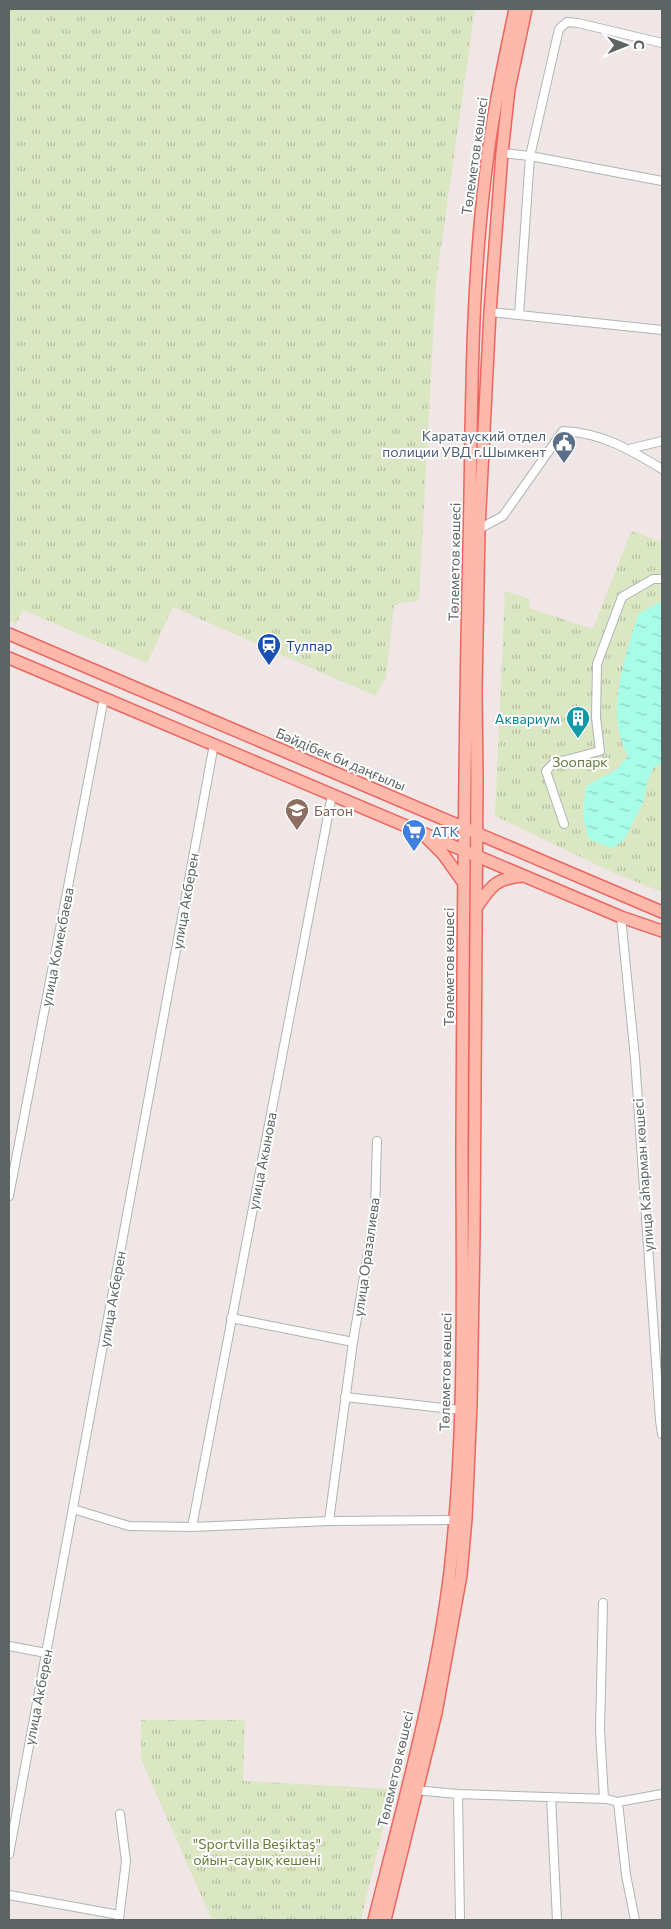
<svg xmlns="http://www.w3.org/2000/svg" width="671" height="1929" viewBox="0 0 671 1929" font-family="Commissioner,sans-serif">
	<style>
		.park { fill: url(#park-tufts) }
		.water { fill: url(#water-ripples) }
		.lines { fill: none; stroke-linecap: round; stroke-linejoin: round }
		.minor-casing { stroke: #aeb5b5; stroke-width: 10 }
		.primary-casing { stroke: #ee655f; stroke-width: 14 }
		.minor { stroke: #fff; stroke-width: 8 }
		.primary { stroke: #fdb9ac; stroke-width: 11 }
		.labels { text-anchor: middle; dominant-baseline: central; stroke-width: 4; stroke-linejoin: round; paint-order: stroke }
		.street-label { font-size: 14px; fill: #5d6564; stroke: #fff }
		.service-label { font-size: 14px; fill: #4e5e75; stroke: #fff; text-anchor: end }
		.transit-label { font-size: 14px; fill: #164399; stroke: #fff; text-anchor: start }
		.culture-label { font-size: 14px; fill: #0d838f; stroke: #fff; text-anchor: end }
		.park-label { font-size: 14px; fill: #627d35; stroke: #fff }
		.education-label { font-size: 14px; fill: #785e54; stroke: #fff; text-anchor: start }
		.shop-label { font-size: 14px; fill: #366cbe; stroke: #fff; text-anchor: start }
	</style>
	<defs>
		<pattern id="park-tufts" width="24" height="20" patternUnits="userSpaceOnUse" patternTransform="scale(1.25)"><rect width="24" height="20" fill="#dbe6c2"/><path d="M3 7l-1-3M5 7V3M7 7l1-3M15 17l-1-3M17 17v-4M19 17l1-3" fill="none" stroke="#b5bea1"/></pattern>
		<pattern id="water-ripples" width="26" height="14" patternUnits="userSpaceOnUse" patternTransform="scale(1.25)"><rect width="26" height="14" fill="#a7fde8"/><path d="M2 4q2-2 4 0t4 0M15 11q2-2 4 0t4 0" fill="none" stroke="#8bd0c0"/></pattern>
	</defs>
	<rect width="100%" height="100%" fill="#efe6e5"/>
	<path class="park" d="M 9,9 L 475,9 L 436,282 L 419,600 L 394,605 L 386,678 L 375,696 L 173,607 L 147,663 L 23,610 L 16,624 L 9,620 Z
		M 631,531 L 662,542 L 662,892 L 614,873 L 495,816 L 505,591 L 530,599 L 529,608 L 593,629 Z
		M 141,1720 L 245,1720 L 243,1781 L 392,1789 L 361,1920 L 212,1920 L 141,1759 Z"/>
	<path class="water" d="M 662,601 L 662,763 L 653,768 L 647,783 L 643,803 L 624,840 L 612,848 L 588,839 L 583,815 L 586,786 L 616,770 L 628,756 C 604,712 625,659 638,614 Z"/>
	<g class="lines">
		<g class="minor-casing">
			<path id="minor" d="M 502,153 L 530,156 L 559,29 L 567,22 L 578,23 L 662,43
				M 662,181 L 530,156 L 519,315 L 662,330
				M 490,312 L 519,315
				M 629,449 L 662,441
				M 479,529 L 503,516 L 563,431 C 602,433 629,449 662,469
				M 564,824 L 546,771 L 554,763 L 600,751 L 596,717 L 597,664 L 622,597 L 653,579 L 662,579
				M 621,917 L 635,1058 L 660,1420 L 662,1434
				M 9,1196 L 104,698
				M 231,1318 L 353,1342 L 329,1521
				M 353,1342 L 375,1211 L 377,1141
				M 345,1397 L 461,1410
				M 73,1509 L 129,1526 L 192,1527 L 329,1521 L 454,1520
				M 192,1527 L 332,795
				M 603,1603 L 600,1730 L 604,1799
				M 9,1646 L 46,1653
				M 414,1790 L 458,1794 L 607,1799 L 618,1802 L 662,1794
				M 458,1794 L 460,1920
				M 551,1797 L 557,1920
				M 618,1802 L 626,1875 L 635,1920
				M 9,1854 L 214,744
				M 9,1895 L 119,1915
				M 119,1919 L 126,1861 L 120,1814"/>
		</g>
		<g class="primary-casing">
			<path id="primary" d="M 9,634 L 662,912
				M 9,658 L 621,917 L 662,931
				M 423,834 L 443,854 L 463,882
				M 476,908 C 491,886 496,878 523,876
				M 374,1920 C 403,1805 436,1689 450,1571 C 466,1430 462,1287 462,1146 C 463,946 464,747 469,547 C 472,422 470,295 486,170 C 492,116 504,62 515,9
				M 385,1920 L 436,1713 L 461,1575 L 466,1519 L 471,1404 L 474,1235 L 477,778 L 476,691 L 479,529 L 490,312 L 502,153 L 509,89 L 526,9"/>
		</g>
		<use href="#minor" class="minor"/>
		<use href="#primary" class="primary"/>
	</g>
	<defs>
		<g id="civic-pin" transform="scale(1.25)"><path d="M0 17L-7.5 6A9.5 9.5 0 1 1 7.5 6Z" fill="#5c6f8a" stroke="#fff"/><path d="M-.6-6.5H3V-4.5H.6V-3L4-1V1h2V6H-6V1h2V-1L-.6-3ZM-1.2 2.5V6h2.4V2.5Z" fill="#fff"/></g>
		<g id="station-pin" transform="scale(1.25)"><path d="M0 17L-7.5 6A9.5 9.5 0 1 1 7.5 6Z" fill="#1a4fb4" stroke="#fff"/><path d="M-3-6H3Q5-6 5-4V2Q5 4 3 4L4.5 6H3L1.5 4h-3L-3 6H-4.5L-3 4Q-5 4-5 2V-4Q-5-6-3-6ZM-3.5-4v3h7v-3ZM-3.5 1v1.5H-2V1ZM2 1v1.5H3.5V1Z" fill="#fff"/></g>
		<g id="building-pin" transform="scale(1.25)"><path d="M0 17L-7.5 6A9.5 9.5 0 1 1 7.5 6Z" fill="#0f9aa8" stroke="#fff"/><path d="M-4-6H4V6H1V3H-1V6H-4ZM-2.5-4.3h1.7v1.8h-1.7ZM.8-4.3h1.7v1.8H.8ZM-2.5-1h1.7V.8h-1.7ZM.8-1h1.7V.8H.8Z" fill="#fff"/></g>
		<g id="school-pin" transform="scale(1.25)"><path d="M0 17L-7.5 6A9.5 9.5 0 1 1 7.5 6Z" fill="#8d6e63" stroke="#fff"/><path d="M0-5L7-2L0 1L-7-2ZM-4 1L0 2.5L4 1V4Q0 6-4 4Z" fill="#fff"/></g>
		<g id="supermarket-pin" transform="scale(1.25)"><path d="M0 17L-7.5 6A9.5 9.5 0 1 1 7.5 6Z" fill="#3f7fe0" stroke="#fff"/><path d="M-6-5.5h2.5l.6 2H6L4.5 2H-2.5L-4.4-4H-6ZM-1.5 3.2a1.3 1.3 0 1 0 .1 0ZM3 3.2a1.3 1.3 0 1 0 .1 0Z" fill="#fff"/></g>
	</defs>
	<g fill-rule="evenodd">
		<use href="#civic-pin" x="564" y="443"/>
		<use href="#station-pin" x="269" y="645"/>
		<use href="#building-pin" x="578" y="718"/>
		<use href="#school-pin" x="297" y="810"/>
		<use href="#supermarket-pin" x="414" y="831"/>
	</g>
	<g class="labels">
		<g class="street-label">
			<text transform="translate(474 156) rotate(-82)">Төлеметов көшесі</text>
			<text transform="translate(454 562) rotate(-89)">Төлеметов көшесі</text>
			<text transform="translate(341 759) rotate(23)">Бәйдібек би даңғылы</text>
			<text transform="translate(185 901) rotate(-80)">улица Акберен</text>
			<text transform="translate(57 947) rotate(-79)">улица Комекбаева</text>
			<text transform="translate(448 967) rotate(-90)">Төлеметов көшесі</text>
			<text transform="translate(262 1161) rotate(-79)">улица Акынова</text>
			<text transform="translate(643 1175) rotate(-94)">улица Каһарман көшесі</text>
			<text transform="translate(366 1257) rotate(-82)">улица Оразалиева</text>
			<text transform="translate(112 1299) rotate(-80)">улица Акберен</text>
			<text transform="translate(445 1372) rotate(-89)">Төлеметов көшесі</text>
			<text transform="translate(38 1697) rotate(-79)">улица Акберен</text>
			<text transform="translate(395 1769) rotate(-77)">Төлеметов көшесі</text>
		</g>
		<g class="service-label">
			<text x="546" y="435">Каратауский отдел<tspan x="546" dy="16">полиции УВД г.Шымкент</tspan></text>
		</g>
		<g class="transit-label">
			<text x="286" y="645">Тулпар</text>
		</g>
		<g class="culture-label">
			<text x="560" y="718">Аквариум</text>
		</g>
		<g class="park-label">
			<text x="580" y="761">Зоопарк</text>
			<text x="257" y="1843">"Sportvilla Beşiktaş"<tspan x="257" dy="16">ойын-сауық кешені</tspan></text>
		</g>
		<g class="education-label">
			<text x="314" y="810">Батон</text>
		</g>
		<g class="shop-label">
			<text x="432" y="831">АТК</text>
		</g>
	</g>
	<rect width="671" height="1929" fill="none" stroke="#5d6564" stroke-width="20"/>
	<g transform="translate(626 45) rotate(89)" stroke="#ffffff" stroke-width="4" paint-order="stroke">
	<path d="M0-4L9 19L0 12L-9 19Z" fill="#5d6564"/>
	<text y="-8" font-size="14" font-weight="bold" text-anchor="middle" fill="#5d6564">С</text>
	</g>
</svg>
